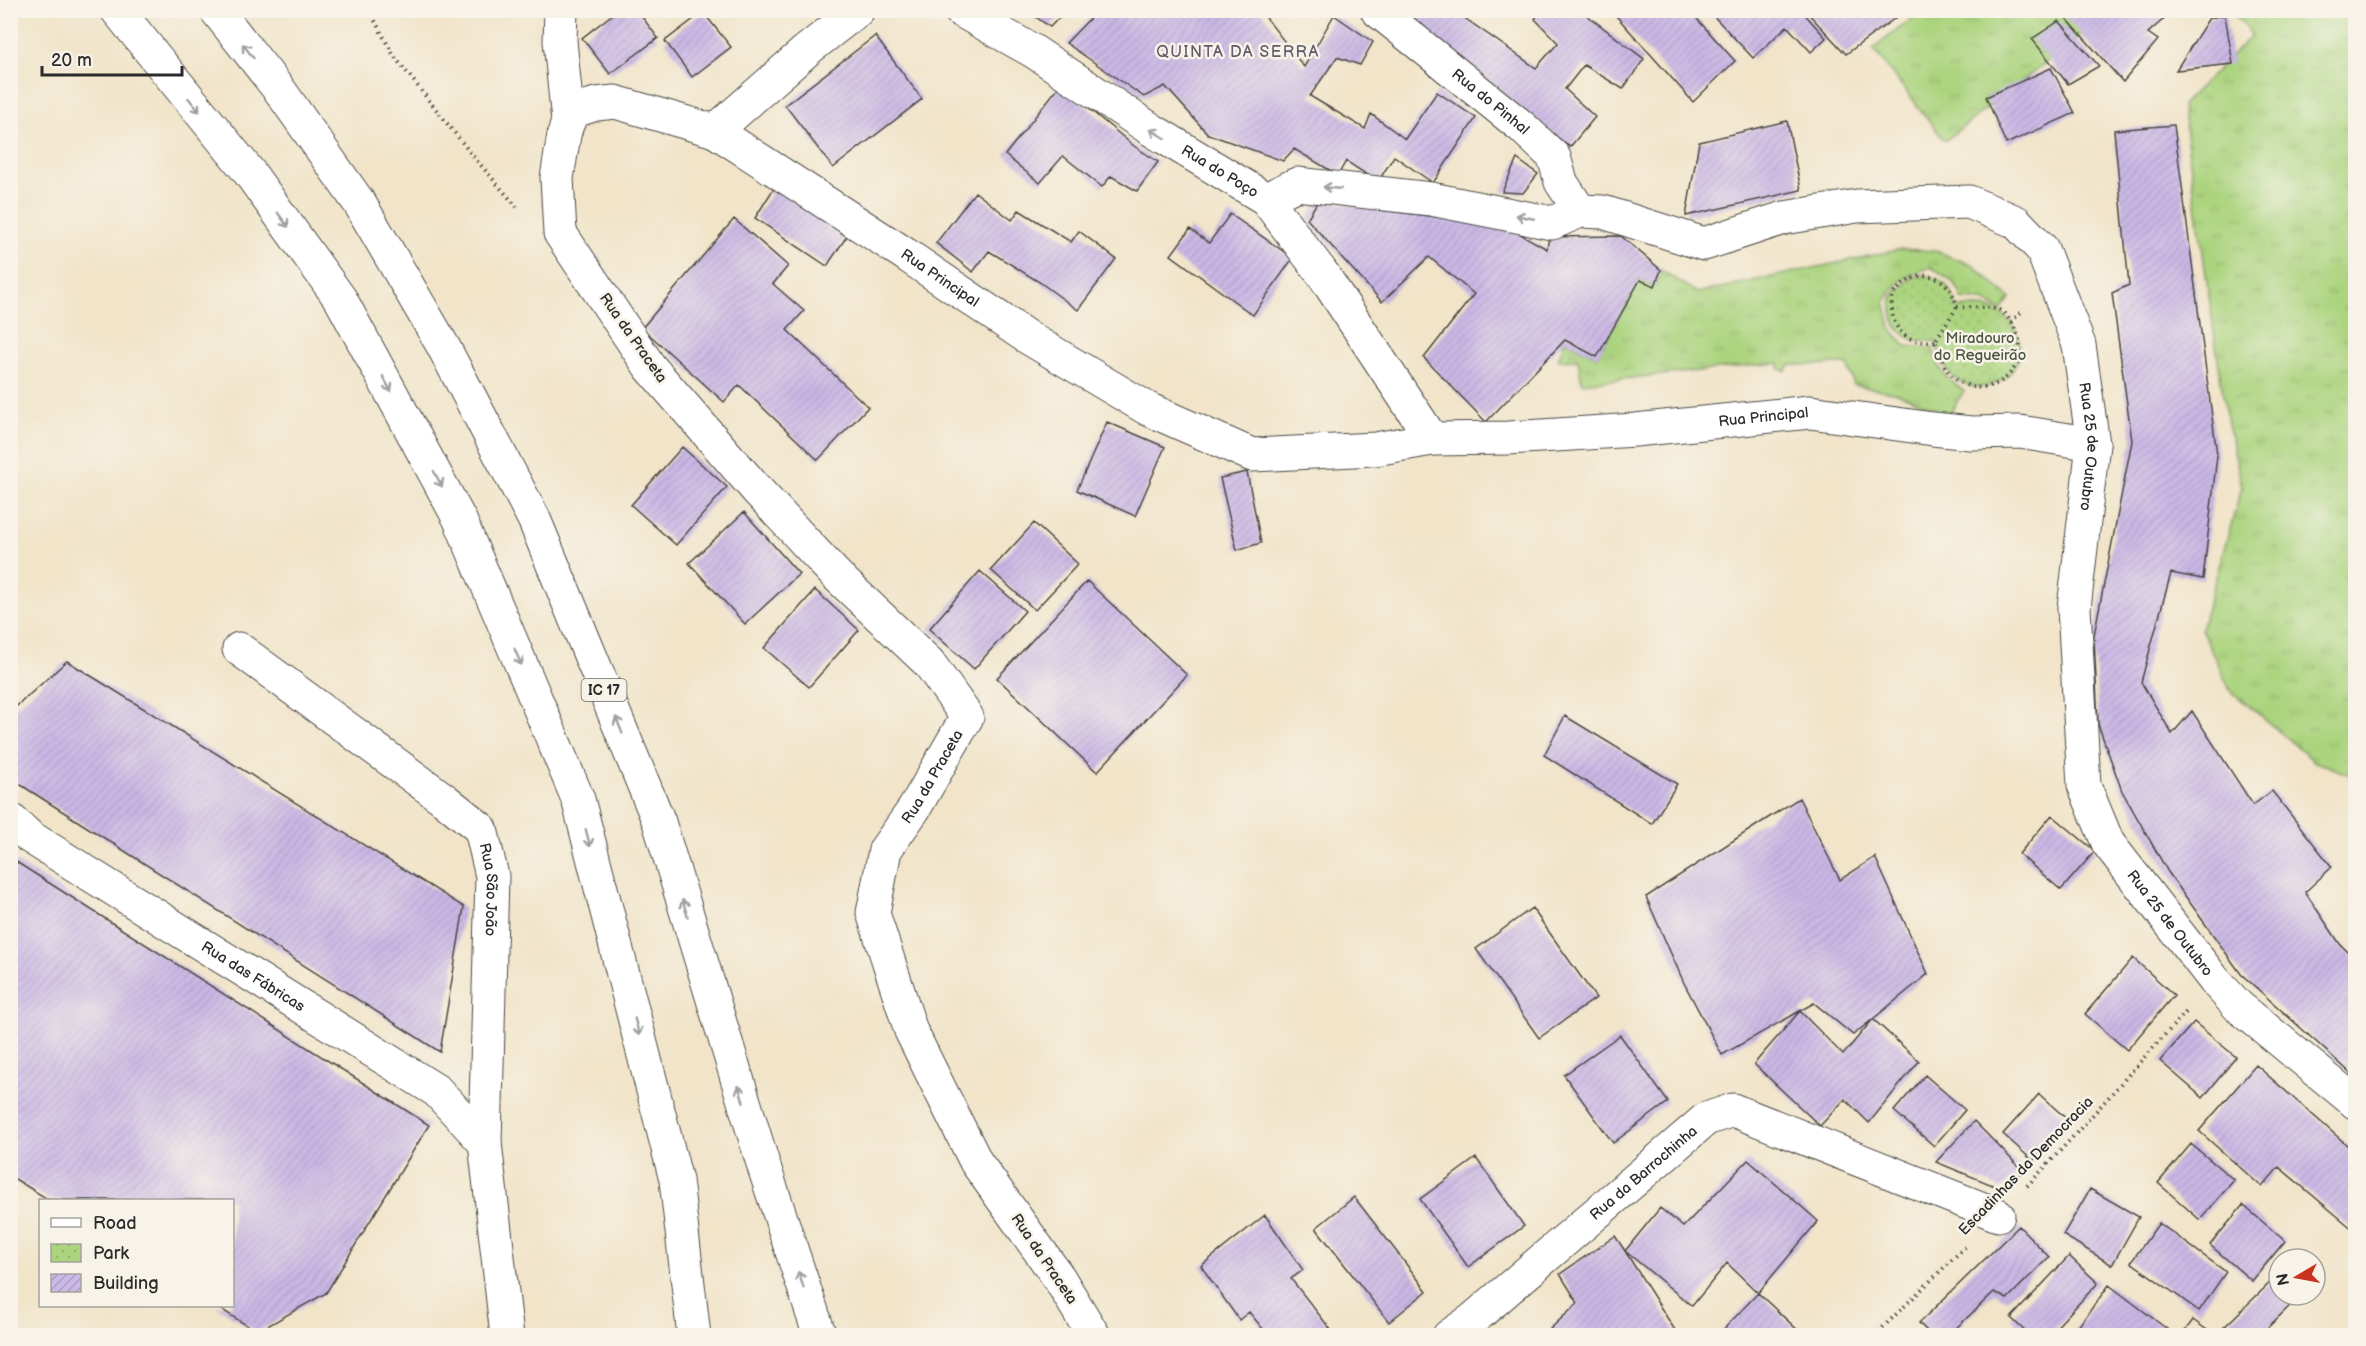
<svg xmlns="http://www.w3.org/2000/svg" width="2366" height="1346" viewBox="0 0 2366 1346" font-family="'Balsamiq Sans',sans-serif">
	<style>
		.grass { fill: url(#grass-tufts); stroke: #6c8055; stroke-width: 1.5 }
		.park { fill: url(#park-dots); stroke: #6c8055; stroke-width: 1.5 }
		.building { fill: url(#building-hatch) }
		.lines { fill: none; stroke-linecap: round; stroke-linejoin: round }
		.minor-casing { stroke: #494743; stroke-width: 35 }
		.tertiary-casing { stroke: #494743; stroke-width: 35 }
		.trunk-casing { stroke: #494743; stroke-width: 35 }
		.path { stroke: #494743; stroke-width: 4; stroke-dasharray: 1.5 4.5; stroke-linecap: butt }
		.minor { stroke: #fff; stroke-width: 33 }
		.tertiary { stroke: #fff; stroke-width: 33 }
		.trunk { stroke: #fff; stroke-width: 33 }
		.oneway { stroke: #a0a0a0 }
		.labels { text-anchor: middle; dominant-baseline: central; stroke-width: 5; stroke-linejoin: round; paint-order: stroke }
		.shield { fill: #f7f3e8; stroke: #686764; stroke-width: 1.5 }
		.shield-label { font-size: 14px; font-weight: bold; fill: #2b2b2b }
		.street-label { font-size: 15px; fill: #2b2b2b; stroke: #f7f3e8 }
		.park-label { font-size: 15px; fill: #4b5540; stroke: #f7f3e8 }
		.neighbourhood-label { font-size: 16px; letter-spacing: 1.5px; fill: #635c6c; stroke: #f7f3e8 }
	</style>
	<defs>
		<pattern id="grass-tufts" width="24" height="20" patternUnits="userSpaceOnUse" patternTransform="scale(1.5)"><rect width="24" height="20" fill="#acd47f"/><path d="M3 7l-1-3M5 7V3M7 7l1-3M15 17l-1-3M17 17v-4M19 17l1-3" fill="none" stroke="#94b66e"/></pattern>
		<pattern id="park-dots" width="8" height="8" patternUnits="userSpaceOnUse" patternTransform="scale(1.5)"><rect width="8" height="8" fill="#acd47f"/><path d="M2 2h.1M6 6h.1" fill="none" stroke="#94b66e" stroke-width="1.8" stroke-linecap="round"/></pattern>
		<pattern id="building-hatch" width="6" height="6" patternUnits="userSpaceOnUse" patternTransform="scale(1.5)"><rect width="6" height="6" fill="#cab8e5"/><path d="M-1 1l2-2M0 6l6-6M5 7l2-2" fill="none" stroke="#ae9ec5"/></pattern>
	</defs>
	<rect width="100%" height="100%" fill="#f7f3e8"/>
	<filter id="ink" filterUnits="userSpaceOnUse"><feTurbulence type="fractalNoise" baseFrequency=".0167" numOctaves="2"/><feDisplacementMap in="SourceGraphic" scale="12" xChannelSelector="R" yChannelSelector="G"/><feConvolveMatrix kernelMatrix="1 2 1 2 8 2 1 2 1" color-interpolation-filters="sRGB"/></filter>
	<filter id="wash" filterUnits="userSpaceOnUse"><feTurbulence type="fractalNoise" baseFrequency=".008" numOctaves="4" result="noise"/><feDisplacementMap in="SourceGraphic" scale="24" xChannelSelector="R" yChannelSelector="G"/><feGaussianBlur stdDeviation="1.35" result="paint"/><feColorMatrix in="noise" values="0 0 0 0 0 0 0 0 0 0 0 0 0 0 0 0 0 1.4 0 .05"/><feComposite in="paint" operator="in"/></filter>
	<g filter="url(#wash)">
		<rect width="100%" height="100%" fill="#f1e4c9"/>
		<path class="grass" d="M 1922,11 L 2112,11 L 1945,141 L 1873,49 Z
			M 2232,11 L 2355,11 L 2355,776 L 2315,762 L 2230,690 L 2201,629 L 2242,487 L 2225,409 L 2182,105 L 2252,35 Z
			M 1902,249 L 1936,251 L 1974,266 L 2010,298 L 2001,311 C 1985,299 1980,301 1962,299 C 1959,283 1944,275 1931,267 C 1908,275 1897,280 1885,301 L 1891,328 L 1905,346 L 1933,348 C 1938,370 1946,379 1964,391 L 1949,414 L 1897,393 L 1854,385 L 1847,364 L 1790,365 L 1785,371 L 1780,369 L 1778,363 L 1582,383 L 1578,359 L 1558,360 L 1565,340 L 1597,357 L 1640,280 L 1655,286 L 1661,270 L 1697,293 Z"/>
		<path class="park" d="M 1922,275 C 1943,277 1952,288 1957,307 C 1967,308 1980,306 1989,308 C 2000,311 2009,318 2014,328 C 2039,371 1978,410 1948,371 C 1942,363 1939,351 1935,341 C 1904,344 1889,328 1892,296 L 1911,278 Z"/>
		<g id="blocks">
			<path class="building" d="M 618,10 L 637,10 L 658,38 L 610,74 L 582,38 Z
				M 1026,10 L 1066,10 L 1050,27 Z
				M 1098,10 L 1260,10 L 1304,67 L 1334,15 L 1373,42 L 1360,65 L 1337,57 L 1310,96 L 1365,129 L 1371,114 L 1405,139 L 1437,92 L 1476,118 L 1433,183 L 1394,156 L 1378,182 L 1346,161 L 1338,175 L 1294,149 L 1283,161 L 1208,134 L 1165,86 L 1144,97 L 1066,43 Z
				M 1393,10 L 1453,10 L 1536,68 L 1558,43 L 1535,19 L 1541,10 L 1580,10 L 1644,59 L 1623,89 L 1584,65 L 1565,89 L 1595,117 L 1570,147 Z
				M 1611,10 L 1689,10 L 1735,61 L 1693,102 Z
				M 1708,10 L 1801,10 L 1826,38 L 1811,52 L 1787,26 L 1753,58 Z
				M 1805,10 L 1906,10 L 1846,54 Z
				M 2059,10 L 2174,10 L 2148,33 L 2158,40 L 2123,82 Z
				M 703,12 L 731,47 L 692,77 L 665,41 Z
				M 2225,15 L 2233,64 L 2176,70 L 2209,18 Z
				M 2059,21 L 2099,66 L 2068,84 L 2032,39 Z
				M 875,36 L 922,99 L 833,168 L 785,105 Z
				M 2051,68 L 2075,113 L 2006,144 L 1986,97 Z
				M 1060,85 L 1134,146 L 1158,162 L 1137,191 L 1111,176 L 1102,187 L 1063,156 L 1040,183 L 1005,155 Z
				M 1787,121 L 1801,190 L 1686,216 L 1699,142 Z
				M 2174,125 L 2217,455 L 2203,579 L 2171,573 L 2141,682 L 2172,734 L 2192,711 L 2253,805 L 2272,791 L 2332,867 L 2305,892 L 2340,944 L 2355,959 L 2355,1077 L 2241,974 L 2168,872 L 2122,791 L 2098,724 L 2094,635 L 2132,441 L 2112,293 L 2129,285 L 2114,130 Z
				M 1517,159 L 1538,174 L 1523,193 L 1502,192 Z
				M 774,188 L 847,236 L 827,266 L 755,218 Z
				M 975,192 L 1012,220 L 1019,210 L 1071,242 L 1079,231 L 1116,259 L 1078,310 L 1041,283 L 989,251 L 973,272 L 936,243 Z
				M 1319,199 L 1380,210 L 1504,225 L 1547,249 L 1549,237 L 1621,236 L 1661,270 L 1655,286 L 1640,280 L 1597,357 L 1565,340 L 1486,422 L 1424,358 L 1474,294 L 1429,257 L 1382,302 L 1307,219 Z
				M 1230,214 L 1293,258 L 1253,315 L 1171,255 L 1190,229 L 1209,243 Z
				M 734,219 L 788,266 L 773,284 L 804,311 L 787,330 L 868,407 L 818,460 L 739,385 L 724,402 L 642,328 Z
				M 1107,422 L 1165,447 L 1135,516 L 1077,490 Z
				M 682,447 L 727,487 L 676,545 L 631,505 Z
				M 1247,472 L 1261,543 L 1237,550 L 1220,478 Z
				M 744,512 L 799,574 L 745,624 L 689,563 Z
				M 1034,523 L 1078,564 L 1035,610 L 991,570 Z
				M 980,571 L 1025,611 L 974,669 L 929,629 Z
				M 1087,581 L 1187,675 L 1097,772 L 997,678 Z
				M 815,590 L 859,630 L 809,687 L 764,648 Z
				M 67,661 L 464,907 L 440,1052 L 10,778 L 10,712 Z
				M 1565,716 L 1677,784 L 1652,824 L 1544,755 Z
				M 1799,798 L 1840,880 L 1875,857 L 1928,974 L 1873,1019 L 1919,1061 L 1869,1123 L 1845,1099 L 1820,1126 L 1754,1064 L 1800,1011 L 1843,1055 L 1873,1019 L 1853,1035 L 1814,1003 L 1722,1055 L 1684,983 L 1646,897 Z
				M 2052,815 L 2095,851 L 2061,890 L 2019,854 Z
				M 10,858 L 429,1125 L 326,1293 L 257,1332 L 216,1306 L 232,1306 L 232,1200 L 49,1200 L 10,1176 L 10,1025 L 12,1023 L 10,1021 Z
				M 1532,908 L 1596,998 L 1539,1038 L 1476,949 Z
				M 2133,958 L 2174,995 L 2127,1050 L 2085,1014 Z
				M 2194,1022 L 2236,1057 L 2203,1098 L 2160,1061 Z
				M 1620,1035 L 1668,1102 L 1613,1143 L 1564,1075 Z
				M 2256,1065 L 2355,1152 L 2355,1231 L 2279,1167 L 2262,1187 L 2199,1131 Z
				M 1925,1075 L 1965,1110 L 1934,1146 L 1894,1111 Z
				M 2039,1094 L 2069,1121 L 2033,1161 L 2003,1134 Z
				M 1974,1121 L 2023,1171 L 2002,1189 L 1936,1162 Z
				M 2191,1144 L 2234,1180 L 2200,1220 L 2158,1183 Z
				M 1476,1158 L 1524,1226 L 1468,1267 L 1420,1199 Z
				M 1748,1160 L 1818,1221 L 1758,1293 L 1727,1263 L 1692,1306 L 1625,1251 L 1660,1208 L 1683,1227 Z
				M 2090,1189 L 2139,1217 L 2112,1265 L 2063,1235 Z
				M 1354,1197 L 1427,1291 L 1389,1322 L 1316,1228 Z
				M 2243,1205 L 2285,1241 L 2252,1281 L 2210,1245 Z
				M 1265,1215 L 1303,1270 L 1291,1279 L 1335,1335 L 1268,1335 L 1249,1312 L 1239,1320 L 1201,1266 Z
				M 2159,1223 L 2226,1272 L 2199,1311 L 2131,1262 Z
				M 2019,1226 L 2049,1257 L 2007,1299 L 1994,1292 L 1949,1335 L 1931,1335 L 1919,1323 Z
				M 1615,1236 L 1625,1251 L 1678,1335 L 1555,1335 L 1550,1329 L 1578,1303 L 1560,1274 Z
				M 2069,1256 L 2098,1283 L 2049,1335 L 2029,1335 L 2011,1318 Z
				M 2279,1274 L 2279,1295 L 2301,1295 L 2260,1335 L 2216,1335 Z
				M 2109,1285 L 2171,1332 L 2168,1335 L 2072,1335 Z
				M 1758,1293 L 1803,1335 L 1723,1335 L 1720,1333 Z
				M 2193,1320 L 2214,1335 L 2182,1335 Z"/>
		</g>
	</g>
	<g filter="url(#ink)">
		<use href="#blocks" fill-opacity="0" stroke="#494743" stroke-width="1.5"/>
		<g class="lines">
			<g class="minor-casing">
				<g id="minor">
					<path d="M 561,10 L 560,41 L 568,121"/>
					<path id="s1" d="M 960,10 L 1033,51 L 1152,130 L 1266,199 L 1297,184 L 1431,199 L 1552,223 L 1580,211 L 1603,212 L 1704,244 L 1784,218 L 1857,206 L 1969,202 L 2016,222 L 2042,249 L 2079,345 L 2093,444 L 2074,608 L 2084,785 L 2108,843 L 2215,981 L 2238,1006 L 2356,1103"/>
					<path id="s2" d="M 1377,10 L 1521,126 L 1554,157 L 1561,182 L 1580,211"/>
					<path d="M 715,131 L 807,50 L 858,10"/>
					<path d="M 1266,199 L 1322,273 L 1432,439"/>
					<path id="s3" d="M 239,649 L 445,800 L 481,829 L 492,876 L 485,1143"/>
					<path id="s4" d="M 1094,1336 L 1059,1278 L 976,1162 L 911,1031 L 873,913 L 885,850 L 914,809 L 967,717 L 929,663 L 836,575 L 756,489 L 650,367 L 560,233 L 557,178 L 564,135 L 568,121 L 577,110 L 596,104 L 615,102 L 715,131 L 905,254 L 1027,337 L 1148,409 L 1252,455 L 1375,449 L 1432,439 L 1508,438 L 1635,430 L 1810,412 L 1933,429 L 1971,433 L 2020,432 L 2093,444"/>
					<path id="s5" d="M 1449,1336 L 1472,1320 L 1706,1119 L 1733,1110 L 1998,1215"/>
				</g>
			</g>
			<g class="tertiary-casing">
				<g id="tertiary">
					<path id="s6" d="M 10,819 L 30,837 L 437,1091 L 485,1143 L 507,1336"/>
				</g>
			</g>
			<g class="trunk-casing">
				<path id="trunk" d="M 117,10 L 249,172 L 341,300 L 460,520 L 578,799 L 676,1180 L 694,1336
					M 216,10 L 281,92 L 360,204 L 443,346 L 534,519 L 659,822 L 764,1167 L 820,1336"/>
			</g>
			<path class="path" d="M 369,10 L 394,56 L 472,155 L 517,207
				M 1957,307 C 1970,308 1986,306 1999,310 C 2005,313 2011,321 2014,327 C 2039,371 1979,411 1948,371 C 1942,363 1939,351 1935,341 Z
				M 2011,322 L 2023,310
				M 1935,341 C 1904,345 1889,327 1892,296 C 1914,266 1948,269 1957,307
				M 2027,1186 C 2082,1129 2133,1068 2188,1010
				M 1874,1336 L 1966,1246"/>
			<use href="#minor" class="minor"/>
			<use href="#tertiary" class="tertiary"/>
			<use href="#trunk" class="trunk"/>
		</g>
		<defs><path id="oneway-shaft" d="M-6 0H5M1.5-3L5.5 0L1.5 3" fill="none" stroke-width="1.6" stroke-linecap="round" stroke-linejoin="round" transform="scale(1.5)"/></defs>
		<g class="oneway">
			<use href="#oneway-shaft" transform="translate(248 51) rotate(-128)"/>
			<use href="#oneway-shaft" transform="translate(194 105) rotate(51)"/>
			<use href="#oneway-shaft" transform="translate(1158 134) rotate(-149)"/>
			<use href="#oneway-shaft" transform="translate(1332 188) rotate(-174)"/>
			<use href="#oneway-shaft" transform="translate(1525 217) rotate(-169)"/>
			<use href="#oneway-shaft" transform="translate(283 220) rotate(54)"/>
			<use href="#oneway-shaft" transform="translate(387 384) rotate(62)"/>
			<use href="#oneway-shaft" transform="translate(438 479) rotate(62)"/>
			<use href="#oneway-shaft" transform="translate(518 657) rotate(67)"/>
			<use href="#oneway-shaft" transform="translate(619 725) rotate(-112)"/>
			<use href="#oneway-shaft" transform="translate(588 838) rotate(75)"/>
			<use href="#oneway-shaft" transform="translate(685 908) rotate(-107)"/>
			<use href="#oneway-shaft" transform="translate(637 1027) rotate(75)"/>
			<use href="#oneway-shaft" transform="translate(741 1094) rotate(-107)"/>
			<use href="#oneway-shaft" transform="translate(801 1280) rotate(-108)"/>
		</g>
	</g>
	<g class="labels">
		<rect class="shield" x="581.5" y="679" width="45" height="22" rx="4.5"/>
		<g class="shield-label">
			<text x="604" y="690">IC 17</text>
		</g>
		<g class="street-label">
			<text stroke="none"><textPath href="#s2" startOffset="146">Rua do Pinhal</textPath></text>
			<text stroke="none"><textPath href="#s1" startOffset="306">Rua do Poço</textPath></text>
			<text stroke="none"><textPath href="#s4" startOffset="1875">Rua Principal</textPath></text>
			<text transform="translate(633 338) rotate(55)">Rua da Praceta</text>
			<text stroke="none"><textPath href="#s4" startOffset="2748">Rua Principal</textPath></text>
			<text stroke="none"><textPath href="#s1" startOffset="1376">Rua 25 de Outubro</textPath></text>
			<text stroke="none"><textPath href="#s4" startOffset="632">Rua da Praceta</textPath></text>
			<text stroke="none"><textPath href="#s3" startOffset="363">Rua São João</textPath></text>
			<text stroke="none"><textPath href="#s1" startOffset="1880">Rua 25 de Outubro</textPath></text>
			<text stroke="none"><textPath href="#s6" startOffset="290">Rua das Fábricas</textPath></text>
			<text transform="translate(2026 1166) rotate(-46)">Escadinhas da Democracia</text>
			<text stroke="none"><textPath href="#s5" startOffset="254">Rua da Barrochinha</textPath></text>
			<text transform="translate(1044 1259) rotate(56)">Rua da Praceta</text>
		</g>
		<g class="park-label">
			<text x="1980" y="338">Miradouro<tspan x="1980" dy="17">do Regueirão</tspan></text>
		</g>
		<g class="neighbourhood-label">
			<text x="1238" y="52">QUINTA DA SERRA</text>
		</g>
	</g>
	<rect width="2366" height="1346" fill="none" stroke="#f7f3e8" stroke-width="36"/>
	<rect x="39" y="1199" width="195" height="108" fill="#f7f3e8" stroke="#a5a39c" stroke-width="1.5"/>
	<rect x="51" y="1218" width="30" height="9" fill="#ffffff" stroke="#a5a39c" stroke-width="1.5"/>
	<text x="93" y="1229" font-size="18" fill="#2b2b2b">Road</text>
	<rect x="51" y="1244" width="30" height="18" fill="url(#park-dots)" stroke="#a5a39c" stroke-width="1.5"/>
	<text x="93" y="1259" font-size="18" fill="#2b2b2b">Park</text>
	<rect x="51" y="1274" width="30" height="18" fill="url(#building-hatch)" stroke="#a5a39c" stroke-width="1.5"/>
	<text x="93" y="1289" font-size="18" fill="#2b2b2b">Building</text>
	<g transform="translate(2297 1277) rotate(260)"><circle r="28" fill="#f7f3e8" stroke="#a5a39c" stroke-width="1.5"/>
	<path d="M0-4.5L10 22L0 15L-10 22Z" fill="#c8321e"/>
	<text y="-9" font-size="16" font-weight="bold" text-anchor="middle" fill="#2b2b2b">N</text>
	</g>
	<path d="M42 66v9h140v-9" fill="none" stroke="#2b2b2b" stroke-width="3"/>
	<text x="51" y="66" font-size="18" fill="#2b2b2b" stroke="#f7f3e8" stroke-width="4.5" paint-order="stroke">20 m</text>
</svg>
